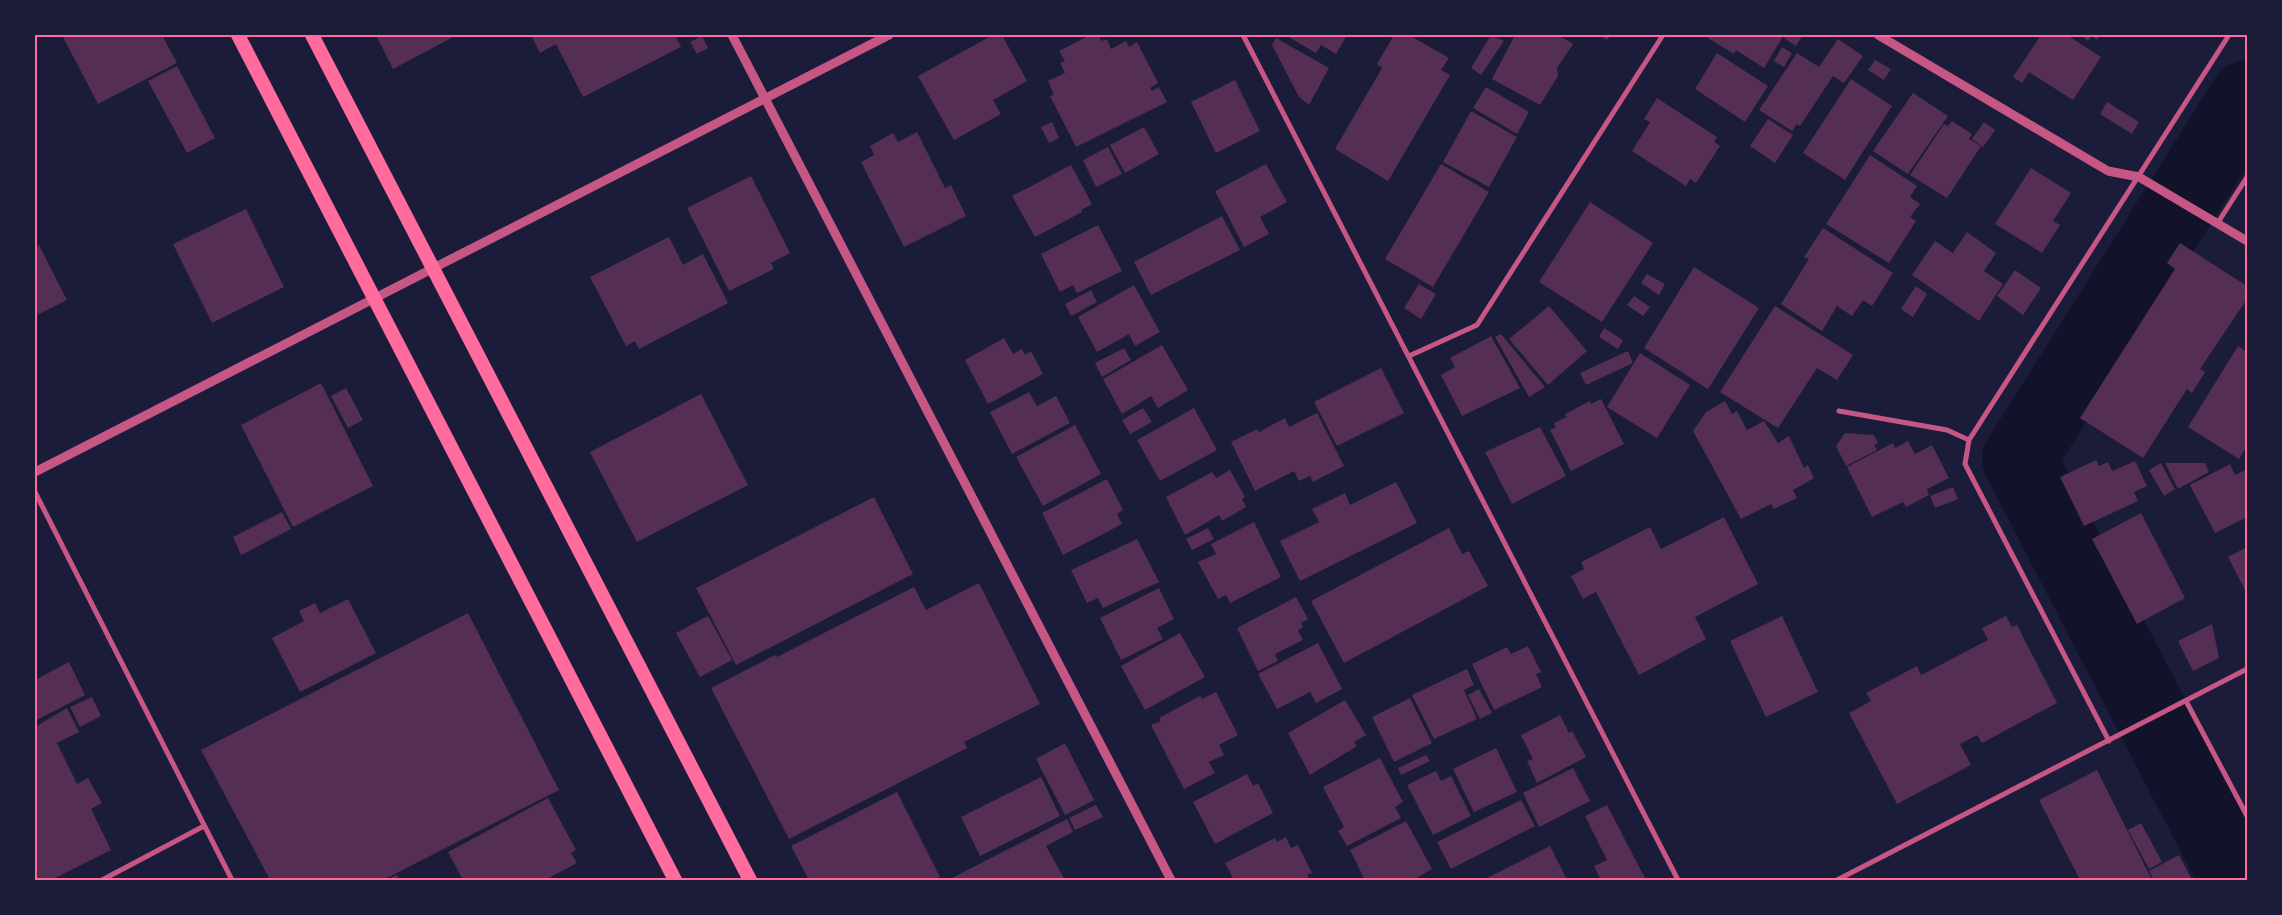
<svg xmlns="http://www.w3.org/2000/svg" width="2282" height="915" viewBox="0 0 2282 915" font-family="Roboto,sans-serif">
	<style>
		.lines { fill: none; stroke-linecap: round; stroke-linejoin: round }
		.river { stroke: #12122b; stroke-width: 74 }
		.building { fill: #542f53 }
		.minor { stroke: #c65784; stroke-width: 5 }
		.tertiary { stroke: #c65784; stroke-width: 9 }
		.trunk { stroke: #ff6b9d; stroke-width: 14 }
		.neatline { fill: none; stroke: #ff6b9d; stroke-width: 2 }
	</style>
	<rect width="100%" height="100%" fill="#1b1b3a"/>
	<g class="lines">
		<path class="river" d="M 2237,880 L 2019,459 L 2247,97"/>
	</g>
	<path class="building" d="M 62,35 L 162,35 L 177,63 L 98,104 Z
		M 376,35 L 457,35 L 393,69 Z
		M 531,35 L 675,35 L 681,47 L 583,97 L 556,44 L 540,53 Z
		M 993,35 L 1002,35 L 1027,81 L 993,100 L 1001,114 L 954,140 L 918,76 Z
		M 1090,35 L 1098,35 L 1102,41 L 1107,39 L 1111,49 L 1126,41 L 1129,47 L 1137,42 L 1158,83 L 1150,88 L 1152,91 L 1159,87 L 1167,102 L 1076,147 L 1050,96 L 1054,95 L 1048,81 L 1065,73 L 1060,63 L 1065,61 L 1059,51 Z
		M 1285,35 L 1347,35 L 1336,54 L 1321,45 L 1316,53 Z
		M 1394,35 L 1409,35 L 1449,58 L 1441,70 L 1450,75 L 1388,181 L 1335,149 L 1382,68 L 1377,64 Z
		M 1491,35 L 1504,41 L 1481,75 L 1471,68 Z
		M 1515,35 L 1558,35 L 1573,44 L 1557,68 L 1558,76 L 1540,105 L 1492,79 Z
		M 1599,35 L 1611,35 L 1607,40 Z
		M 1703,35 L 1784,35 L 1764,68 L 1736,50 L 1734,54 Z
		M 1786,35 L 1803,35 L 1796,46 L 1784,38 Z
		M 2041,35 L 2067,35 L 2101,57 L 2073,100 L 2029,72 L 2022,83 L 2013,77 Z
		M 2080,35 L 2100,35 L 2097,40 L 2092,36 L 2088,41 Z
		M 702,36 L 708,48 L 697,54 L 690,42 Z
		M 1276,38 L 1329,68 L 1309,105 L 1299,97 L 1272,45 Z
		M 1838,39 L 1863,56 L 1844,83 L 1833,76 L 1800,126 L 1797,124 L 1792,131 L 1759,110 L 1797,53 L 1819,67 Z
		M 1782,47 L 1792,53 L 1784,67 L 1774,61 Z
		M 1717,53 L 1768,86 L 1745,122 L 1695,89 Z
		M 1875,60 L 1891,69 L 1884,80 L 1868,70 Z
		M 177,66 L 215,138 L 187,153 L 148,81 Z
		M 1851,79 L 1892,106 L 1845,180 L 1803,153 Z
		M 1235,80 L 1260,131 L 1216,153 L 1191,102 Z
		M 1486,87 L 1529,112 L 1517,134 L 1473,108 Z
		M 1913,93 L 1948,116 L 1908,174 L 1873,151 Z
		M 1657,98 L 1717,137 L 1714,142 L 1720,146 L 1696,183 L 1690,179 L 1686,186 L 1632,151 L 1650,122 L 1644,119 Z
		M 2107,102 L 2139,122 L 2132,134 L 2100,114 Z
		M 1471,111 L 1517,137 L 1489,187 L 1443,162 Z
		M 1768,119 L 1793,135 L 1775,163 L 1750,146 Z
		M 1952,121 L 1972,134 L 1969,139 L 1981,146 L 1947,198 L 1910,175 L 1944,124 L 1948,126 Z
		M 1052,122 L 1059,138 L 1049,143 L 1041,127 Z
		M 1984,122 L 1995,130 L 1983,147 L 1972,139 Z
		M 1144,127 L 1159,154 L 1125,173 L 1110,145 Z
		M 917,132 L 945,188 L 951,185 L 966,216 L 904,247 L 861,162 L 874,155 L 870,146 L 893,133 L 898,142 Z
		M 1108,147 L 1122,174 L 1096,187 L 1083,160 Z
		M 1870,155 L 1917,186 L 1910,197 L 1920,204 L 1910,217 L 1916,221 L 1889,263 L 1826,224 Z
		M 1266,164 L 1287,202 L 1260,217 L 1269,234 L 1244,247 L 1215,191 Z
		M 1441,164 L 1489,192 L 1433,287 L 1385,259 Z
		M 1071,165 L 1092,204 L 1081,210 L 1082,212 L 1035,237 L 1012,196 Z
		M 2031,168 L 2071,193 L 2053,221 L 2060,225 L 2042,253 L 1995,224 Z
		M 751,176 L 790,253 L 771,263 L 774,269 L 729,291 L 687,208 Z
		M 1590,202 L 1653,243 L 1602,322 L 1539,282 Z
		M 246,209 L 284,287 L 212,323 L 173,244 Z
		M 1222,216 L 1240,250 L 1151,295 L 1134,262 Z
		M 1098,225 L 1122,271 L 1077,293 L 1073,285 L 1060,292 L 1041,254 Z
		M 1823,228 L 1893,273 L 1872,306 L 1863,300 L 1852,316 L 1837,306 L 1822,331 L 1781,304 L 1809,259 L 1804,257 Z
		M 1967,232 L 1996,253 L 1984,271 L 2003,284 L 1979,321 L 1912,275 L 1935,241 L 1953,253 Z
		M 669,237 L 683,265 L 703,254 L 728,303 L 639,349 L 635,341 L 626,346 L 590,277 Z
		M 2180,243 L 2247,286 L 2247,299 L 2200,369 L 2205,372 L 2192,393 L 2187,389 L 2143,458 L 2080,418 L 2175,269 L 2167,263 Z
		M 39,245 L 67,300 L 35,316 L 35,247 Z
		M 1694,267 L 1759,308 L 1708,389 L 1644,348 Z
		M 2015,270 L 2041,288 L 2023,315 L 1997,296 Z
		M 1647,274 L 1665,284 L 1659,295 L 1641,283 Z
		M 1419,284 L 1436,294 L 1421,319 L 1404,308 Z
		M 1134,285 L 1160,332 L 1135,346 L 1129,334 L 1097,352 L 1078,317 Z
		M 1916,286 L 1927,294 L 1913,317 L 1901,309 Z
		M 1091,290 L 1097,302 L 1071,316 L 1065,304 Z
		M 1634,296 L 1650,307 L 1643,316 L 1627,305 Z
		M 1549,306 L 1587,351 L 1548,385 L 1509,339 Z
		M 1775,306 L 1853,355 L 1837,380 L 1817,368 L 1778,428 L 1720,392 Z
		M 1604,328 L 1623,340 L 1618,349 L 1599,337 Z
		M 1501,334 L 1545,387 L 1529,397 L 1495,337 Z
		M 1491,336 L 1520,388 L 1462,416 L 1441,375 L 1455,367 L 1450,358 Z
		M 1004,338 L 1013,354 L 1022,349 L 1025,355 L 1031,351 L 1043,374 L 988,404 L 965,360 Z
		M 1162,345 L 1188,390 L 1158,408 L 1151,396 L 1122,414 L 1103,379 Z
		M 2238,346 L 2247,352 L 2247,446 L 2239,459 L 2188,427 Z
		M 1124,348 L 1131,360 L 1102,377 L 1095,363 Z
		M 1628,351 L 1633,363 L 1586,385 L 1580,373 Z
		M 1640,353 L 1690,385 L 1657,438 L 1607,407 Z
		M 1381,368 L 1404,413 L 1337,446 L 1314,402 Z
		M 321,383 L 373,486 L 293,527 L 241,425 Z
		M 346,388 L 363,420 L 348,428 L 331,396 Z
		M 1029,392 L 1037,406 L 1056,396 L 1070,423 L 1012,454 L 990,412 Z
		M 701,394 L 748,485 L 637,542 L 590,452 Z
		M 1601,399 L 1624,444 L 1571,471 L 1550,430 L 1556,427 L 1554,423 L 1567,417 L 1565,414 L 1590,401 L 1591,404 Z
		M 1725,401 L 1732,414 L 1737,411 L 1747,430 L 1764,421 L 1778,443 L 1789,436 L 1804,468 L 1808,465 L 1814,478 L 1793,490 L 1797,498 L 1774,509 L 1771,504 L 1741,519 L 1693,431 L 1706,412 Z
		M 1143,408 L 1152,422 L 1130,434 L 1122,420 Z
		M 1194,408 L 1217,450 L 1160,481 L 1137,440 Z
		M 1317,413 L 1344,466 L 1313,482 L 1310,476 L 1299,481 L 1294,471 L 1255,491 L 1231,442 L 1257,429 L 1259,432 L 1285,418 L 1289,427 Z
		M 1075,425 L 1101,474 L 1043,506 L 1016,457 Z
		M 1540,427 L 1566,476 L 1512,504 L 1485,452 Z
		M 1845,433 L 1874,435 L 1878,443 L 1874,445 L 1877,450 L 1846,466 L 1836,446 Z
		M 1908,441 L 1915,454 L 1932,445 L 1949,478 L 1927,489 L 1929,495 L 1906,507 L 1903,502 L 1872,517 L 1847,467 L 1893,443 L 1895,448 Z
		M 2096,460 L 2099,466 L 2108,462 L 2112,471 L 2135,461 L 2147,486 L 2134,492 L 2138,501 L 2084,526 L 2060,477 Z
		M 2161,463 L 2175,489 L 2164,496 L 2149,470 Z
		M 2165,463 L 2205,463 L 2209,472 L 2178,489 Z
		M 2230,464 L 2235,475 L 2247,469 L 2247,517 L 2215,533 L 2190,485 Z
		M 1230,470 L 1245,497 L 1242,499 L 1246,507 L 1222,521 L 1219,515 L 1185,535 L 1166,497 L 1212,472 L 1216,478 Z
		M 1107,479 L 1123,510 L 1117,514 L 1122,524 L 1063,555 L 1042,513 Z
		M 1396,482 L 1417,523 L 1300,581 L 1280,541 L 1319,522 L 1312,509 L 1345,493 L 1350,505 Z
		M 1953,487 L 1958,499 L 1935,508 L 1930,496 Z
		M 874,497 L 913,574 L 736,665 L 696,588 Z
		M 282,512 L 291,529 L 241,555 L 233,537 Z
		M 2141,513 L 2185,598 L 2137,624 L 2092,539 Z
		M 1724,517 L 1758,584 L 1695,617 L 1706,639 L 1639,675 L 1596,592 L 1583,599 L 1571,576 L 1584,569 L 1581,562 L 1650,527 L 1661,549 Z
		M 1254,522 L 1281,577 L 1230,603 L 1226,595 L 1218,599 L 1198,562 L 1216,554 L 1211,544 Z
		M 1208,528 L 1214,539 L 1192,550 L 1186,539 Z
		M 1449,528 L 1462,554 L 1469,551 L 1488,586 L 1344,663 L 1311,601 Z
		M 1137,539 L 1159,582 L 1103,608 L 1098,598 L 1087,603 L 1071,570 Z
		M 2247,547 L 2247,594 L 2228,557 Z
		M 979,583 L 1040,704 L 964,742 L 967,748 L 789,839 L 711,688 L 775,655 L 777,657 L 914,587 L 926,610 Z
		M 1159,588 L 1174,619 L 1157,628 L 1163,639 L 1121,660 L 1100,618 Z
		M 1296,597 L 1308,619 L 1301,623 L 1303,627 L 1298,630 L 1303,640 L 1275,654 L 1278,661 L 1258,671 L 1237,628 Z
		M 348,599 L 376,653 L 300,692 L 272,638 L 304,621 L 299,611 L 315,603 L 320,613 Z
		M 468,613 L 559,790 L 383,880 L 270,880 L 201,750 Z
		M 708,616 L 732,660 L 700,677 L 676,633 Z
		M 1782,616 L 1818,692 L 1766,717 L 1730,641 Z
		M 2006,616 L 2012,627 L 2017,625 L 2057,703 L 1982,743 L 1977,735 L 1960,744 L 1971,765 L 1897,804 L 1849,713 L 1871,701 L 1866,693 L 1917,666 L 1921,675 L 1988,640 L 1982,628 Z
		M 2212,624 L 2219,658 L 2193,671 L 2178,641 Z
		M 1180,633 L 1205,677 L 1145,710 L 1121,666 Z
		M 1318,643 L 1342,689 L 1316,703 L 1310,692 L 1277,709 L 1258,674 Z
		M 1528,646 L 1541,672 L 1536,674 L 1542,687 L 1494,710 L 1472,664 L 1507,647 L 1511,654 Z
		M 69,662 L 85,695 L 35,721 L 35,680 Z
		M 1467,669 L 1474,685 L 1464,690 L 1477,719 L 1434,739 L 1412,695 Z
		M 1479,689 L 1492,713 L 1480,719 L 1468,695 Z
		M 1216,692 L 1238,735 L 1219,745 L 1224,755 L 1209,762 L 1215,773 L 1184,789 L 1151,725 L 1161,721 L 1159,718 L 1200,696 L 1202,699 Z
		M 92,697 L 101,716 L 80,727 L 70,707 Z
		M 1410,698 L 1432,743 L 1394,762 L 1372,717 Z
		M 1345,700 L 1366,735 L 1354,742 L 1357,746 L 1310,775 L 1288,733 Z
		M 67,708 L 79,732 L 57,743 L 77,784 L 88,778 L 102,803 L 91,809 L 111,850 L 51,880 L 35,880 L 35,727 Z
		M 1560,715 L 1569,733 L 1572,731 L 1586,757 L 1537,783 L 1527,761 L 1533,759 L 1521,735 Z
		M 1065,743 L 1094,800 L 1065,815 L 1036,759 Z
		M 1496,748 L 1517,792 L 1474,812 L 1453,769 Z
		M 1426,755 L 1430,761 L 1401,775 L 1398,768 Z
		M 1380,758 L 1403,802 L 1395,807 L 1401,818 L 1347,846 L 1338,831 L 1344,827 L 1323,787 Z
		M 1573,768 L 1590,801 L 1539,827 L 1523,793 Z
		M 2097,770 L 2152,880 L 2080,880 L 2039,800 Z
		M 1436,771 L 1441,781 L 1451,776 L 1471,816 L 1433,835 L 1407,785 Z
		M 1247,774 L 1253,786 L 1258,783 L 1273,813 L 1215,844 L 1193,802 Z
		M 1041,777 L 1060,816 L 980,856 L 961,817 Z
		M 897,792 L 940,877 L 934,880 L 809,880 L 791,846 Z
		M 548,798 L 576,850 L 571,853 L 577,863 L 545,880 L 463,880 L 448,852 Z
		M 1521,800 L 1535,826 L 1451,869 L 1437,842 Z
		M 1096,805 L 1103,817 L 1075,830 L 1069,818 Z
		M 1607,805 L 1646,880 L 1601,880 L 1594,866 L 1607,860 L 1585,816 Z
		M 1067,819 L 1073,832 L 1046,846 L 1065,880 L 948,880 Z
		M 1406,821 L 1432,869 L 1413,880 L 1365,880 L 1350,850 Z
		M 2141,823 L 2162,862 L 2149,869 L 2128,830 Z
		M 1286,837 L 1291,848 L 1298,845 L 1312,873 L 1307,875 L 1310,880 L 1234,880 L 1225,863 L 1275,838 L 1277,842 Z
		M 1550,846 L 1567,880 L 1483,880 Z
		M 2179,855 L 2192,880 L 2154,880 L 2149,871 Z
		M 397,875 L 399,880 L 386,880 Z"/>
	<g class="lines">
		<path class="minor" d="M 1243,35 L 1678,880
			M 2217,224 L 2247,177
			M 1409,356 L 1477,325 L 1663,35
			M 1839,411 L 1947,430 L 1969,440
			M 35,492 L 232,880
			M 2186,701 L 2247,816
			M 2109,741 L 1965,464 L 1969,440 L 2229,35
			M 102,880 L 204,826
			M 1837,880 L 2247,669"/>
		<path class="tertiary" d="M 732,35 L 1171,880
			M 1878,35 L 2108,171 L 2139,177 L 2247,241
			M 35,472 L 889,35"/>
		<path class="trunk" d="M 238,35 L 675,880
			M 312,35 L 750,880"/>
	</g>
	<rect width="2282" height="915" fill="none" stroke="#1b1b3a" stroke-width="72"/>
	<rect x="36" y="36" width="2210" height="843" class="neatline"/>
</svg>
